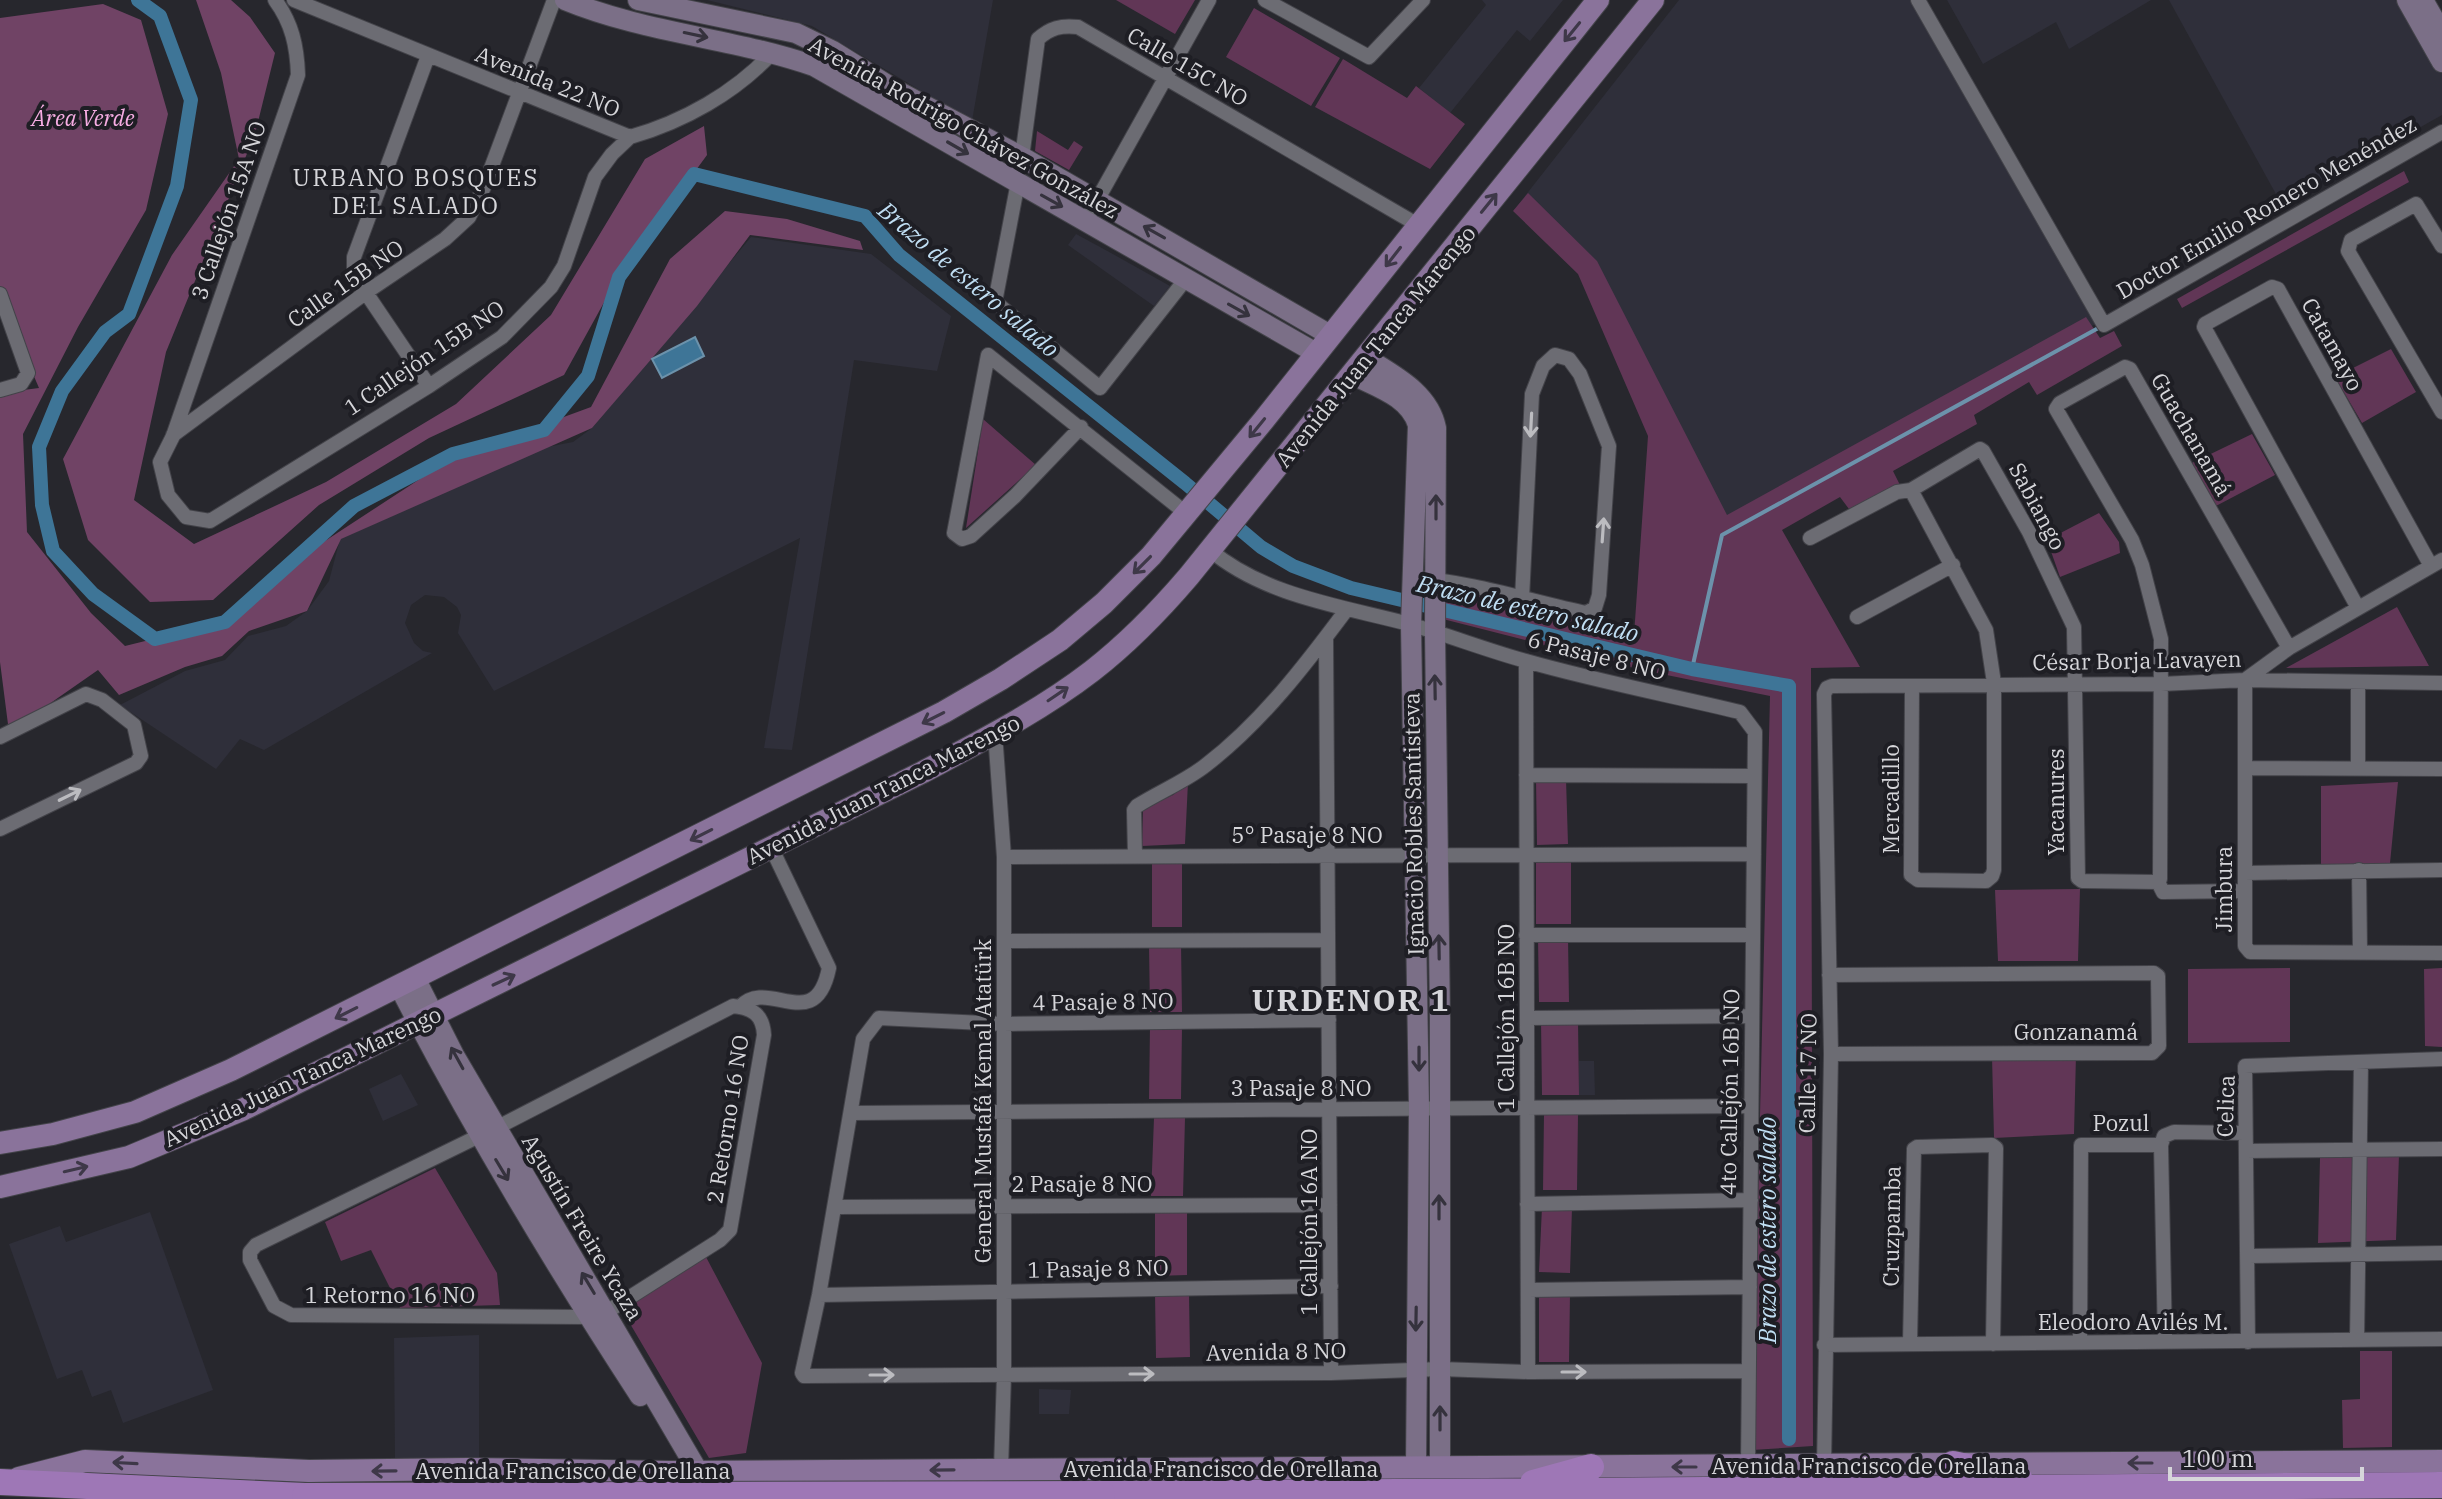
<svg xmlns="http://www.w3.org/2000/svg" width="2442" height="1499" viewBox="0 0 2442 1499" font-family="'IBM Plex Serif',serif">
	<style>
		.built { fill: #2f2f3a }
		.green { fill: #613656 }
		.forest { fill: #704365 }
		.water { fill: #3e7597; stroke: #6c92ab; stroke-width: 2 }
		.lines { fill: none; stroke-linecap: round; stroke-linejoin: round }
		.stream { stroke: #6c92ab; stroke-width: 4 }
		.canal { stroke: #3e7597; stroke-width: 14 }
		.street-casing { stroke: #434349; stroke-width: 16 }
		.secondary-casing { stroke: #434349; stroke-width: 22 }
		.primary-casing { stroke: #434349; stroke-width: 24 }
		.highway-casing { stroke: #434349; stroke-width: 28 }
		.street { stroke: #6c6c73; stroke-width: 14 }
		.secondary { stroke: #7b6f87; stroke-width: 20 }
		.primary { stroke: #8a739b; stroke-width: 22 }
		.highway { stroke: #9e77b6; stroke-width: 26 }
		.highway-bridge-casing { stroke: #434349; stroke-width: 28; stroke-linecap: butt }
		.highway-bridge { stroke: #9e77b6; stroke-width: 26 }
		.oneway { stroke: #3e3848 }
		.oneway2 { stroke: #35323d }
		.oneway3 { stroke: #bcbcc0 }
		.labels { text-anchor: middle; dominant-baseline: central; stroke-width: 8; stroke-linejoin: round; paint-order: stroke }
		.street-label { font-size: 22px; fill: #d6d6da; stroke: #1e1e24 }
		.park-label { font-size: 22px; font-style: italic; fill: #f7ade3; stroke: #1e1e24 }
		.neighbourhood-label { font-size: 24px; letter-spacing: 2px; fill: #d6d6da; stroke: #1e1e24 }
		.water-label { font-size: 24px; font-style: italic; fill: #c0def3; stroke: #1e1e24 }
		.district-label { font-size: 30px; font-weight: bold; letter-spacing: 2px; fill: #d6d6da; stroke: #1e1e24 }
	</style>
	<rect width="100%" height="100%" fill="#27272d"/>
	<path class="built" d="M 707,0 L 993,0 L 972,121 L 812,26 Z
		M 1482,0 L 1563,0 L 1530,41 L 1517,30 L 1450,113 L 1419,88 L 1486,5 Z
		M 1679,0 L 1925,0 L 2101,321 L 1729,521 L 1586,276 L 1514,210 Z
		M 1947,0 L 2151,0 L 2069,49 L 2056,22 L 1983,64 Z
		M 2169,0 L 2399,0 L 2442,73 L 2442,115 L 2282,205 Z
		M 1076,234 L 1111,253 L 1170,286 L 1154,306 L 1068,245 Z
		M 751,237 L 871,254 L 951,316 L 937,371 L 854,360 L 792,750 L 764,748 L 800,538 L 494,691 L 458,633 L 461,615 L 457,607 L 444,597 L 425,595 L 411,605 L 405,623 L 414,643 L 423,651 L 432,653 L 264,750 L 240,739 L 216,769 L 120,705 L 185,671 L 225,660 L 248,636 L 286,626 L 307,611 L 329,581 L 340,539 L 547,447 L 573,442 L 592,428 Z
		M 1579,1061 L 1594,1061 L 1595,1095 L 1579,1095 Z
		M 401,1074 L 418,1105 L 383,1121 L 369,1089 Z
		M 150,1212 L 213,1390 L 123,1423 L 111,1390 L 92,1397 L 82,1370 L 57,1379 L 9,1244 L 60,1226 L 66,1242 Z
		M 479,1335 L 479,1463 L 395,1460 L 394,1338 Z
		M 1039,1389 L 1071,1390 L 1069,1414 L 1039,1414 Z"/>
	<path class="green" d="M 1116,0 L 1195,0 L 1175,34 Z
		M 1254,8 L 1340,58 L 1311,106 L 1226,57 Z
		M 1343,59 L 1407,98 L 1416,86 L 1465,124 L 1430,169 L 1315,107 Z
		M 1037,131 L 1068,150 L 1074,141 L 1083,147 L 1069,170 L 1035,151 Z
		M 2404,171 L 2409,182 L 2182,308 L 2177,299 Z
		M 1528,193 L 1597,261 L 1727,515 L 2086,317 L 2100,338 L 2114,331 L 2122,346 L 2037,395 L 2029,382 L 1974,415 L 1977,424 L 1893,471 L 1900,485 L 1852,513 L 1840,497 L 1782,530 L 1860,667 L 1811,668 L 1813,1446 L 1752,1450 L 1770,696 L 1642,670 L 1439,618 L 1442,584 L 1634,635 L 1648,436 L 1578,274 L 1513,211 Z
		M 2391,349 L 2416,392 L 2362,423 L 2335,377 Z
		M 983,419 L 1036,465 L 966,528 Z
		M 2252,434 L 2275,475 L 2214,507 L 2192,463 Z
		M 2099,513 L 2119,542 L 2120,553 L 2060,577 L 2047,540 Z
		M 2397,607 L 2429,666 L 2286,668 Z
		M 1566,779 L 1568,844 L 1537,845 L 1536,780 Z
		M 1188,782 L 1185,844 L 1142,846 L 1143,809 L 1173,795 Z
		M 2398,782 L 2390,863 L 2321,866 L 2321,786 Z
		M 1571,857 L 1571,924 L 1536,924 L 1536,858 Z
		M 1152,861 L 1182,861 L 1182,927 L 1152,927 Z
		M 2080,889 L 2078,961 L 1998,961 L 1995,890 Z
		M 1538,938 L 1568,938 L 1569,1002 L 1539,1002 Z
		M 1181,943 L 1182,1012 L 1150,1012 L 1149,944 Z
		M 2290,968 L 2290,1042 L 2188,1043 L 2188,969 Z
		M 2442,968 L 2442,1047 L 2425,1046 L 2424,969 Z
		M 1541,1021 L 1578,1021 L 1579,1095 L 1542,1095 Z
		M 1150,1026 L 1182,1027 L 1181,1099 L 1149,1099 Z
		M 2076,1055 L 2074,1134 L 1994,1138 L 1992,1056 Z
		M 1544,1114 L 1578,1115 L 1577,1190 L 1543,1190 Z
		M 1154,1118 L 1185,1118 L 1183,1196 L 1151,1196 Z
		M 2399,1155 L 2396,1240 L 2318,1243 L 2320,1158 Z
		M 435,1168 L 497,1273 L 500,1305 L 400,1308 L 371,1250 L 341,1261 L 325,1222 Z
		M 1542,1207 L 1572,1208 L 1570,1273 L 1539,1272 Z
		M 1155,1209 L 1187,1209 L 1187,1275 L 1155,1276 Z
		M 706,1257 L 762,1363 L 746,1453 L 709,1458 L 622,1310 Z
		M 1155,1294 L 1189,1294 L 1190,1357 L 1156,1358 Z
		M 1539,1294 L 1570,1294 L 1569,1362 L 1539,1362 Z
		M 2360,1351 L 2392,1351 L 2392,1447 L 2343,1448 L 2342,1400 L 2360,1399 Z"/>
	<path class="forest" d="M 196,0 L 231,0 L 250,17 L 275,53 L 255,134 L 166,352 L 134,500 L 194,544 L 326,482 L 456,404 L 551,315 L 645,159 L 704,126 L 707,155 L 618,277 L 564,375 L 429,438 L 319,505 L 213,600 L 150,602 L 88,540 L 63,459 L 172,255 L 239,159 L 221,73 Z
		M 103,4 L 141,20 L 168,114 L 146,210 L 78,327 L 23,434 L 27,532 L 91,613 L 125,646 L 234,619 L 299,558 L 452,458 L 591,407 L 670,259 L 725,211 L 787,219 L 860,241 L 863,250 L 750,235 L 697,306 L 592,428 L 341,539 L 307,611 L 249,631 L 222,656 L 185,667 L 119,695 L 98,670 L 9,732 L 0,662 L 0,393 L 39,388 L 0,297 L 0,18 Z"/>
	<path class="water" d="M 695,337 L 704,356 L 662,378 L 652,359 Z"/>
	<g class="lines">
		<path class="stream" d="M 1692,669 L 1722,535 L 2102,326"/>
		<path class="canal" d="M 138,0 L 160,16 L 191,100 L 177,186 L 129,314 L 105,332 L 62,391 L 39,447 L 42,505 L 53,551 L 93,594 L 155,639 L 225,622 L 354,506 L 453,454 L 544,430 L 588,376 L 619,277 L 694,174 L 865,216 L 899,255 L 1185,483 L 1261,547 L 1293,566 L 1351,588 L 1692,669 L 1789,686 L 1789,1439"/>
		<g class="street-casing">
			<path id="street" d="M 275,0 C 292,23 297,46 298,75 L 173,436 L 160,462 L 168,495 L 186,517 L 210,521 L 429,386 L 502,337 L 551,287 L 564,266 L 595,177 L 612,154 L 630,137
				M 294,0 L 630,137 C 683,122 735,93 773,52
				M 1265,0 L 1369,57 L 1423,0
				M 1918,0 L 2104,325 L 2442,132
				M 428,56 L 354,257 L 354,275 L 429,386
				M 1022,157 L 1038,39 C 1050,28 1061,25 1078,27 L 1418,225
				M 1018,182 L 995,302 L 1100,388 L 1185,280
				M 1086,220 L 1209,0
				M 2442,246 L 2416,204 L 2351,240 L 2348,251 L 2442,412
				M 0,294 L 28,373 L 21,384 L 0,390
				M 1081,427 L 1015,496 L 971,536 L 962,539 L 954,533 L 988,355 L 1187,514
				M 173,435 L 365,293 L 445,239 L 469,217 L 484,187 L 554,0
				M 1911,490 L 1986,630 L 1994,683 L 1994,870 L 1992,876 L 1986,881 L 1918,880 L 1911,875 L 1912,686
				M 1911,490 L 1980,449 L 1983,451 L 2029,532 L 2074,627 L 2078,878 L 2082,881 L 2158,882
				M 1810,538 L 1897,492 L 1911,490
				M 1210,550 C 1265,596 1341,606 1409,624 C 1448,635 1486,650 1526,661 C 1596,681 1669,695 1740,712 L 1755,732 L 1748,1466
				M 2442,560 L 2289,648 L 2245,680 L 2245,946 L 2250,952 L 2442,953
				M 1413,578 C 1469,581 1530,601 1586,613 L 1595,608 L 1599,595 L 1609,446 L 1580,374 L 1569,359 L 1555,355 L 1543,366 L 1532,394 L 1522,599
				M 2358,608 L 2204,327 L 2205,324 L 2272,287 L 2278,289 L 2431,566
				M 1857,617 L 1953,565
				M 1326,639 L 1331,1373
				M 1526,661 L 1528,1372
				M 2358,683 L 2358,769
				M 995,733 L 1004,857 L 1004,1375 L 1001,1469
				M 0,737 L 86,694 L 102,700 L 134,725 L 141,756 L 136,763 L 0,829
				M 2245,768 L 2442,769
				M 1526,775 L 1754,776
				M 1135,856 L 1134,810 L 1137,806 C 1159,792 1186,781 1206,765 C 1262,722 1306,664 1347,609
				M 1004,857 L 1754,854
				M 2359,870 L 2360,951
				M 2245,873 L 2442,870
				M 2158,882 L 2160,879 L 2161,639 L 2142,565 L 2132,540 L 2056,409 L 2060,403 L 2125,367 L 2130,369 L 2289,648
				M 2158,882 L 2163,892 L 2244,891
				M 1526,935 L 1753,935
				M 1004,941 L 1328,940
				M 1829,975 L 2154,973 L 2158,976 L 2159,1046 L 2152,1053 L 1831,1054
				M 740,1007 C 768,976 815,1037 829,968 L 771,847
				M 1527,1018 L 1752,1016
				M 1329,1020 L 1004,1024 L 879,1018 L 863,1039 L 819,1295 L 802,1373 L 804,1376 L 1331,1373 L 1440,1369 L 1528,1372 L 1749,1371
				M 852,1113 L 1751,1106
				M 496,1128 L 733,1006 C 753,1008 763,1015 764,1035 L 730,1230 L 720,1240 L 605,1313
				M 481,1135 L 256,1245 L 250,1252 L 250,1260 L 274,1306 L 291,1315 L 588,1317
				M 2161,1145 L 2165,1342
				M 2161,1145 L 2164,1136 L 2174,1132 L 2245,1133
				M 2246,1151 L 2442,1149
				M 1527,1204 L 1751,1200
				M 835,1207 L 1330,1205
				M 2248,1256 L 2442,1253
				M 1528,1290 L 1750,1287
				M 819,1295 L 1331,1286
				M 2357,1340 L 2361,1063
				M 2248,1342 L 2245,1066 L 2442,1059
				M 1910,1343 L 1914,1149 L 1917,1147 L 1992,1145 L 1996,1148 L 1993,1344
				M 2080,1343 L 2081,1145 L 2161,1145
				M 1824,1345 L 2442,1339
				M 1824,1466 L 1831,1054 L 1824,694 L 1827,688 L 1832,686 L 2161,684 L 2245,680 L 2442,683"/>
		</g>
		<g class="secondary-casing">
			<path id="secondary" d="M 565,0 C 645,33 733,38 814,66 L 1316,353
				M 638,0 L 796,33 L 833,51 L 894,89 L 1022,157 L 1330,335
				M 2407,0 L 2442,62
				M 2423,0 L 2442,33
				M 1365,357 C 1393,375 1429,392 1436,428 L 1435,632 L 1440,1019 L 1440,1468
				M 1351,374 C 1376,387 1409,396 1418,425 L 1411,625 L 1419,1108 L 1416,1468
				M 415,978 L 454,1055 L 706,1485
				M 399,986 C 472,1127 554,1264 640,1396"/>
		</g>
		<g class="primary-casing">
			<path id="primary" d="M 0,1143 L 53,1134 L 135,1112 L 231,1070 L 944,712 L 1001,679 L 1060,640 L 1104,603 L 1151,556 L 1263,421 L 1598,0
				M 0,1187 L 129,1157 L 244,1109 L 923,772 C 981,741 1040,711 1092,671 C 1128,643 1160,610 1189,576 L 1653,0
				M 19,1478 L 85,1461 L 309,1471 L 468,1469 L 670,1472 L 2442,1461"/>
		</g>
		<g class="highway-casing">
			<path id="highway" d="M 1953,1464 L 2019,1478
				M 0,1482 L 305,1496
				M 1533,1483 L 1591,1467
				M 1102,1494 L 2442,1485"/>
		</g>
		<use href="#street" class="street"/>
		<use href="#secondary" class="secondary"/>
		<use href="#primary" class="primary"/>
		<use href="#highway" class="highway"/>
		<g class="highway-bridge-casing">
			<path id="highway-bridge" d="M 305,1496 L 1102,1494"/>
		</g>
		<use href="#highway-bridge" class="highway-bridge"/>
	</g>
	<defs><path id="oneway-shaft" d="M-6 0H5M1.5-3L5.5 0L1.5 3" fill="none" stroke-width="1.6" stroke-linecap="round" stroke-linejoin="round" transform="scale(2)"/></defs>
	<g class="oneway">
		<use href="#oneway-shaft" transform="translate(1572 32) rotate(129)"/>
		<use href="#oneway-shaft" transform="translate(1489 203) rotate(-51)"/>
		<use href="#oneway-shaft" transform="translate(1393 257) rotate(128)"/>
		<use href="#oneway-shaft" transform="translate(1257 428) rotate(129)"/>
		<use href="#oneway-shaft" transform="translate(1142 565) rotate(135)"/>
		<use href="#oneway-shaft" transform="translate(1058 694) rotate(-34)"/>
		<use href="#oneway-shaft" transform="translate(933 718) rotate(153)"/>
		<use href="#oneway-shaft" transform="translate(701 835) rotate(153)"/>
		<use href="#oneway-shaft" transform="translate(504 980) rotate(-25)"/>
		<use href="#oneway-shaft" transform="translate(346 1013) rotate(153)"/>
		<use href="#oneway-shaft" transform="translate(76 1169) rotate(-13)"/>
		<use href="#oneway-shaft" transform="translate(125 1463) rotate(-177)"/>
		<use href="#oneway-shaft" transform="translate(2140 1463) rotate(180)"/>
		<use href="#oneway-shaft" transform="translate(1684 1467) rotate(180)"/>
		<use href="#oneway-shaft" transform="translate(942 1470) rotate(179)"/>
		<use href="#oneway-shaft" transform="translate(384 1471) rotate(179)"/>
	</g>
	<g class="oneway2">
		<use href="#oneway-shaft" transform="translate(696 35) rotate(12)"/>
		<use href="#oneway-shaft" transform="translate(958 148) rotate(30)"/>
		<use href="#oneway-shaft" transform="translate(1052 201) rotate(29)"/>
		<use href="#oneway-shaft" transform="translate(1154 232) rotate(-151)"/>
		<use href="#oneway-shaft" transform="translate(1239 310) rotate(29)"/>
		<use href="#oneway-shaft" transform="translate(1436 507) rotate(-90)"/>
		<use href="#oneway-shaft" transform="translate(1435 687) rotate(-91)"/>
		<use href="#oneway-shaft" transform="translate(1439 947) rotate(-91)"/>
		<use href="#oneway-shaft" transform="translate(457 1058) rotate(-119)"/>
		<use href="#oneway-shaft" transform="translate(1419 1059) rotate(90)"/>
		<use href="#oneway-shaft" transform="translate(502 1170) rotate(59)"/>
		<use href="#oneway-shaft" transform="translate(1439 1207) rotate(-90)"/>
		<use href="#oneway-shaft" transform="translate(588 1283) rotate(-121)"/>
		<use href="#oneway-shaft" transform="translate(1416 1319) rotate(91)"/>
		<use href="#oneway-shaft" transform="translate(1440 1418) rotate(-90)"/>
	</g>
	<g class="oneway3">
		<use href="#oneway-shaft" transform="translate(1531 425) rotate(93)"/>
		<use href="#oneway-shaft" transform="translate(1603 530) rotate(-86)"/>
		<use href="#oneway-shaft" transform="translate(70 795) rotate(-26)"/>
		<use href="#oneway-shaft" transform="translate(1574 1372)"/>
		<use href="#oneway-shaft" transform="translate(1142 1374)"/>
		<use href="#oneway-shaft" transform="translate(882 1375)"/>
	</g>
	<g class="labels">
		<g class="street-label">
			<text transform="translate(1188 66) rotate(30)">Calle 15C NO</text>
			<text transform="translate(548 81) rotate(22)">Avenida 22 NO</text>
			<text transform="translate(964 127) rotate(29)">Avenida Rodrigo Chávez González</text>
			<text transform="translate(2266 207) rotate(-30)">Doctor Emilio Romero Menéndez</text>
			<text transform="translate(228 210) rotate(-71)">3 Callejón 15A NO</text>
			<text transform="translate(345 283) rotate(-35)">Calle 15B NO</text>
			<text transform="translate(2333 344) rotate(61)">Catamayo</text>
			<text transform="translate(1375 346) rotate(-51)">Avenida Juan Tanca Marengo</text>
			<text transform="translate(424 357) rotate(-34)">1 Callejón 15B NO</text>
			<text transform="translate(2192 434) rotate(60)">Guachanamá</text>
			<text transform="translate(2038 506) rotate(62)">Sabiango</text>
			<text transform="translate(1597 655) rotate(14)">6 Pasaje 8 NO</text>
			<text transform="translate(2137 660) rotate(-1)">César Borja Lavayen</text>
			<text transform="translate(883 789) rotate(-27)">Avenida Juan Tanca Marengo</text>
			<text transform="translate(1890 799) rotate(-90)">Mercadillo</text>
			<text transform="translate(2055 802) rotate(-90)">Yacanures</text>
			<text transform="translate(1413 824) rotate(-91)">Ignacio Robles Santisteva</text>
			<text x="1307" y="834">5° Pasaje 8 NO</text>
			<text transform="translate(2223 889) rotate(-90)">Jimbura</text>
			<text transform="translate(1103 1001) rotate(-1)">4 Pasaje 8 NO</text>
			<text transform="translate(1505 1017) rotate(-90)">1 Callejón 16B NO</text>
			<text x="2076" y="1031">Gonzanamá</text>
			<text transform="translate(1807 1073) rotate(-89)">Calle 17 NO</text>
			<text transform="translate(302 1076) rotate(-25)">Avenida Juan Tanca Marengo</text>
			<text x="1301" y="1087">3 Pasaje 8 NO</text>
			<text transform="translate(1729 1092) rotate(-89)">4to Callejón 16B NO</text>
			<text transform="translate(982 1101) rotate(-90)">General Mustafá Kemal Atatürk</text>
			<text transform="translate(2225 1106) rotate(-88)">Celica</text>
			<text transform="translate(727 1119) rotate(-81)">2 Retorno 16 NO</text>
			<text x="2121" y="1122">Pozul</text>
			<text x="1082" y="1183">2 Pasaje 8 NO</text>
			<text transform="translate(1308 1222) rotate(-90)">1 Callejón 16A NO</text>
			<text transform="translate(1891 1226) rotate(-89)">Cruzpamba</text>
			<text transform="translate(583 1227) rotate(59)">Agustín Freire Ycaza</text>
			<text transform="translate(1098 1268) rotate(-1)">1 Pasaje 8 NO</text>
			<text x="390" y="1294">1 Retorno 16 NO</text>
			<text x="2133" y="1321">Eleodoro Avilés M.</text>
			<text transform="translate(1276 1351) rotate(-1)">Avenida 8 NO</text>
			<text x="1869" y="1465">Avenida Francisco de Orellana</text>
			<text x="1221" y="1468">Avenida Francisco de Orellana</text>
			<text x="573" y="1470">Avenida Francisco de Orellana</text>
		</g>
		<g class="park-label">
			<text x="83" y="117">Área Verde</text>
		</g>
		<g class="neighbourhood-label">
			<text x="416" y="177">URBANO BOSQUES<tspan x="416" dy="28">DEL SALADO</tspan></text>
		</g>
		<g class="water-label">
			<text transform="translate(969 279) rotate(40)">Brazo de estero salado</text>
			<text transform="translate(1528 608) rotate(13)">Brazo de estero salado</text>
			<text transform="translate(1767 1230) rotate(-90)">Brazo de estero salado</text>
		</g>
		<g class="district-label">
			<text x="1351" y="999">URDENOR 1</text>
		</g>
	</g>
	<path d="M2170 1467v12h192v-12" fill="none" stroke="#d6d6da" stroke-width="4"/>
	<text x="2182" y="1467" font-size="24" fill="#d6d6da" stroke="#1e1e24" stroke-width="6" paint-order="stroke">100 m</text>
</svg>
